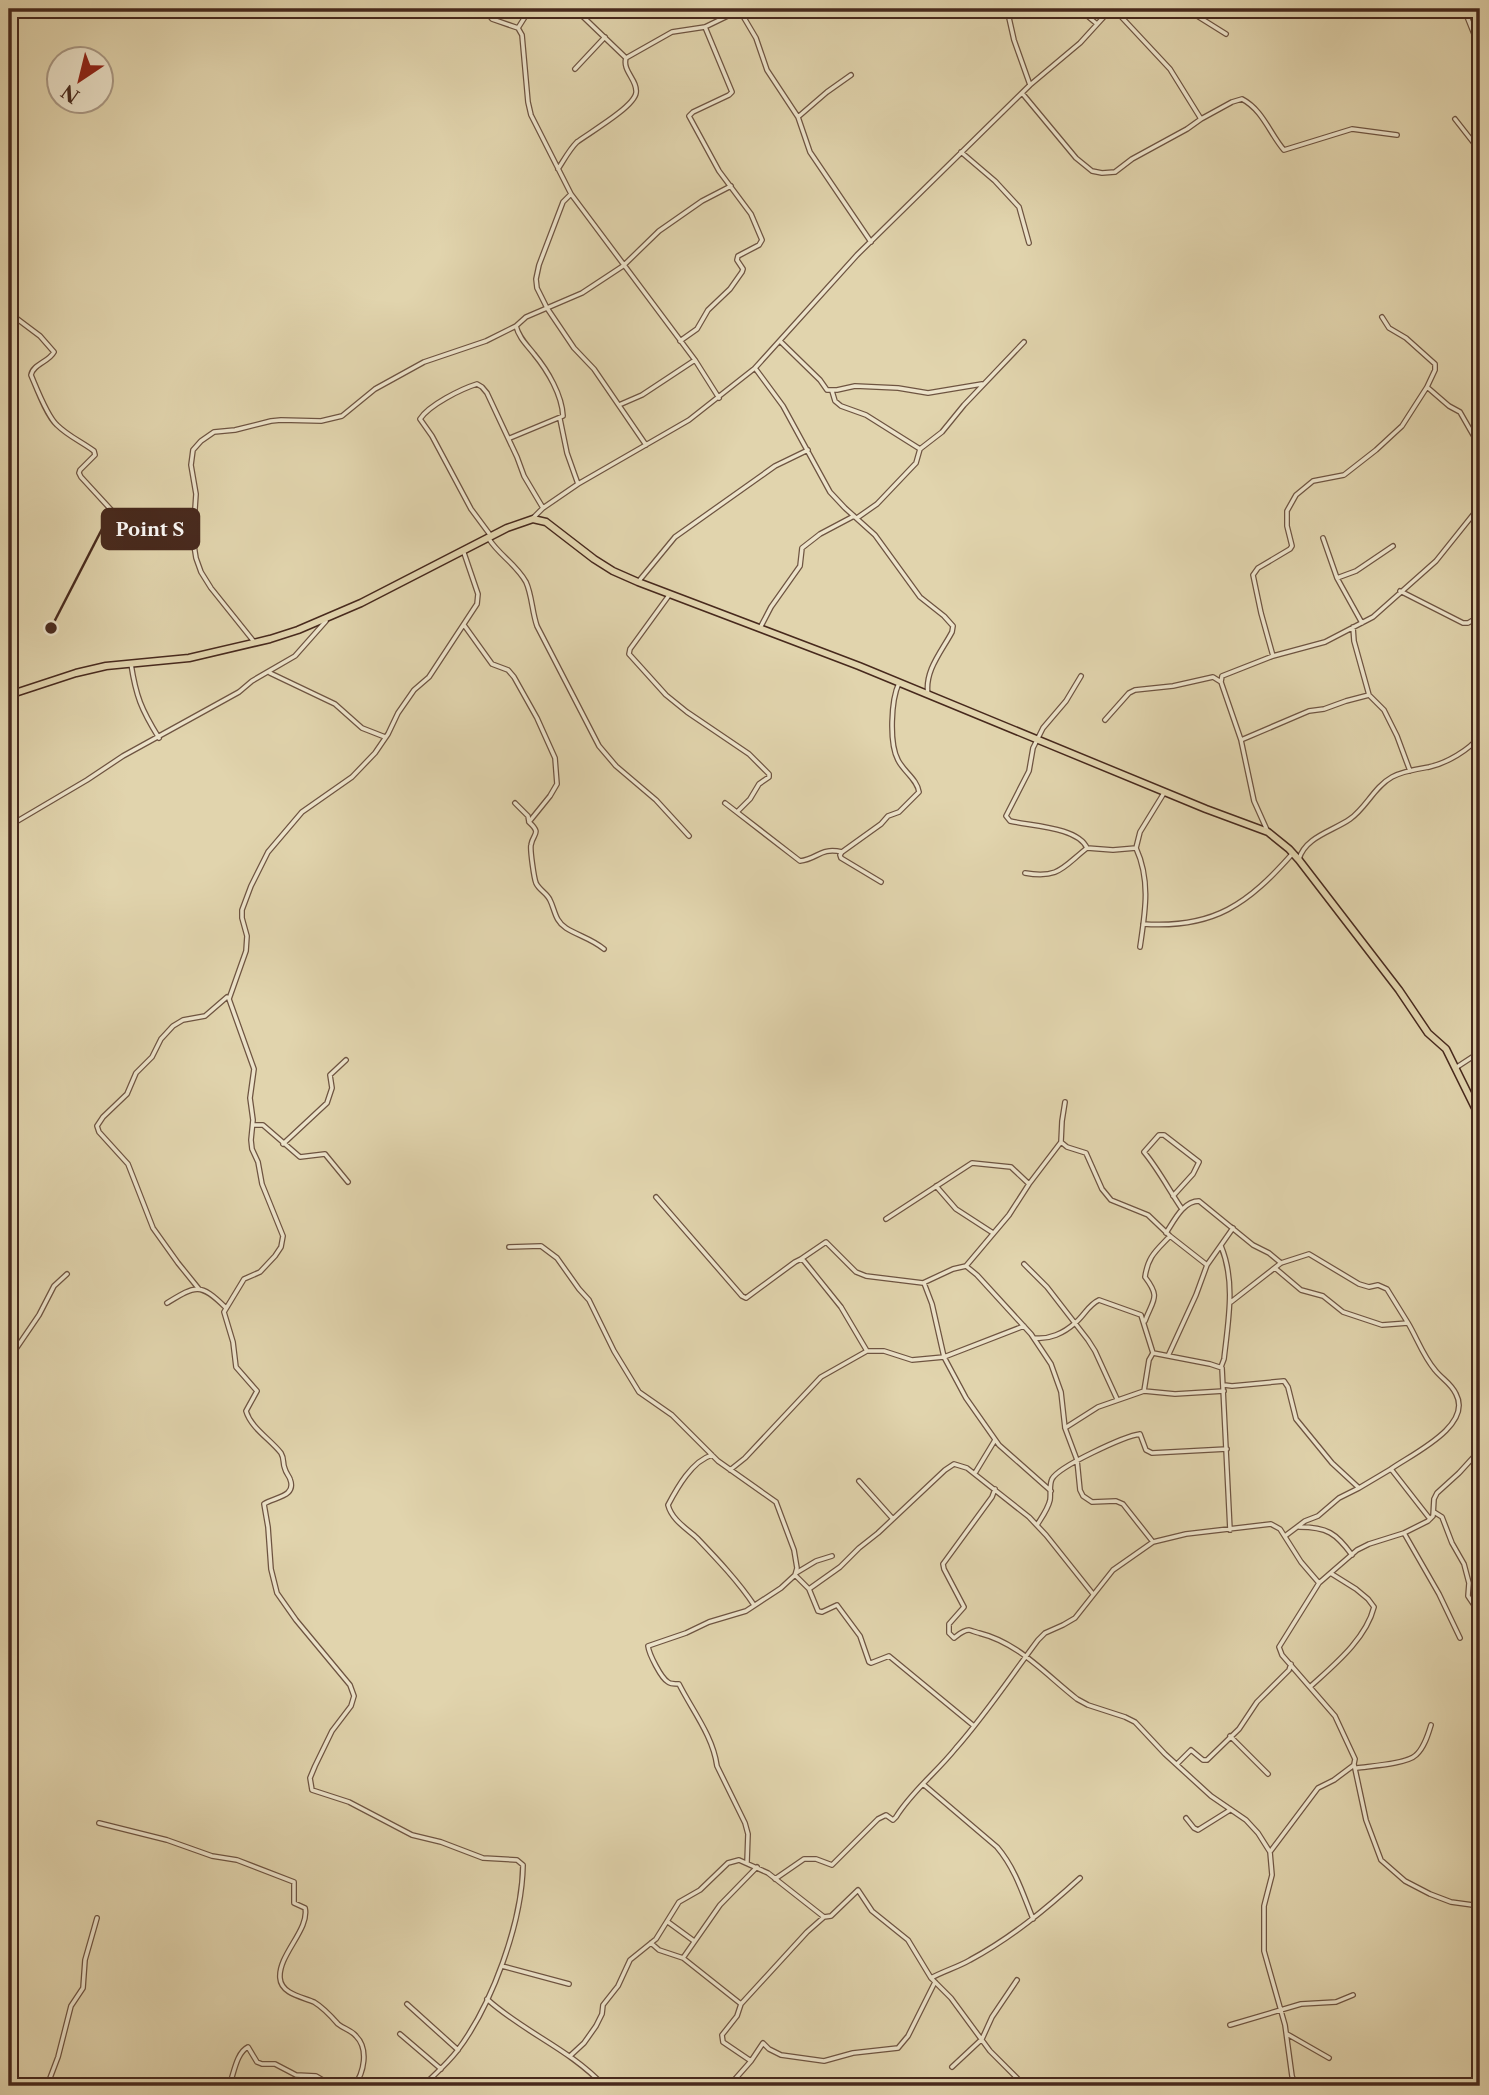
<svg xmlns="http://www.w3.org/2000/svg" width="1489" height="2095" viewBox="0 0 1489 2095" font-family="'Libre Caslon Text',serif">
	<style>
		.lines { fill: none; stroke-linecap: round; stroke-linejoin: round }
		.minor-casing { stroke: #6e5441; stroke-width: 6 }
		.primary-casing { stroke: #47291d; stroke-width: 9 }
		.minor { stroke: #ece3ca; stroke-width: 3.5 }
		.primary { stroke: #e1d4ad; stroke-width: 6 }
		.leader { fill: none; stroke: #47291d; stroke-width: 2.5 }
		.callout-dot { fill: #47291d; stroke: #ece3ca; stroke-width: 2.5 }
		.callout { fill: #47291d; stroke: #47291d; stroke-width: 2.5 }
		.callout-label { font-size: 19px; text-anchor: middle; font-weight: bold; fill: #fff }
	</style>
	<rect width="100%" height="100%" fill="#e1d4ad"/>
	<filter id="stains"><feTurbulence type="fractalNoise" baseFrequency=".00286" numOctaves="4"/><feColorMatrix values="0 0 0 0 .2 0 0 0 0 .09 0 0 0 0 .02 0 0 0 .5 -.17"/></filter>
	<radialGradient id="worn" r=".72"><stop offset=".6" stop-color="#630" stop-opacity="0"/><stop offset="1" stop-color="#630" stop-opacity=".3"/></radialGradient>
	<g class="lines">
		<g class="minor-casing">
			<path id="minor" d="M 484,9 L 492,19 L 518,28 L 522,35 L 528,102 L 531,115 L 571,194 L 695,360 L 719,398
				M 575,9 L 626,58
				M 1007,9 L 1014,40 L 1030,85
				M 1079,9 L 1097,24
				M 1114,9 L 1170,69 L 1201,119
				M 1186,9 L 1226,34
				M 1464,9 L 1480,49
				M 740,11 L 756,38 L 767,70 L 798,117 L 810,152 L 871,242
				M 518,28 L 530,9
				M 575,69 L 605,37
				M 1022,93 L 1076,158 L 1092,171 L 1102,173 L 1115,172 L 1132,159 L 1187,129 L 1201,119 L 1232,102 L 1242,99 C 1263,110 1270,134 1284,150 L 1352,129 L 1397,135
				M 798,117 L 827,92 L 851,75
				M 1455,119 L 1480,151
				M 961,152 L 995,181 L 1019,207 L 1029,243
				M 558,169 C 564,160 569,150 577,142 C 589,133 634,107 636,93 C 638,80 622,71 626,58 L 672,32 L 705,27 L 742,9
				M 571,194 L 563,202 L 539,265 L 536,279 L 537,288 L 547,308 L 574,348 L 594,369 L 646,445
				M 1382,317 L 1389,328 L 1406,338 L 1435,364 L 1435,370 L 1427,387 L 1449,406 L 1460,412 L 1480,447
				M 16,318 L 40,336 L 54,352 C 49,362 33,364 31,375 C 37,389 47,416 57,425 C 68,436 82,442 94,451 L 95,455 L 80,470 L 79,473 L 81,477 L 115,514 L 134,542 L 138,544 L 155,540 L 193,539
				M 680,341 L 697,329 L 708,310 L 730,289 L 742,272 L 743,269 L 737,260 L 738,256 L 759,245 L 762,240 L 751,214 L 719,171 L 689,116 L 693,112 L 729,95 L 732,92 L 705,27
				M 780,341 L 820,380 L 827,390 L 837,390 L 855,386 L 898,388 L 928,393 L 982,384
				M 755,368 L 783,406 L 830,492 L 845,508 L 875,535 L 920,597 L 944,616 L 953,626 L 952,632 C 942,651 924,671 928,695
				M 832,391 L 835,401 L 841,406 L 866,415 L 920,449
				M 619,405 L 642,395 L 695,360
				M 560,419 L 567,453 L 578,484
				M 510,438 L 563,416 C 562,395 548,371 534,354 C 527,345 519,338 516,326
				M 533,518 L 543,508 L 578,484 L 689,420 L 755,368 L 857,255 L 1030,85 L 1080,43 L 1111,9
				M 857,518 L 877,504 L 916,463 L 920,449 L 942,432 L 964,405 L 1024,342
				M 491,536 L 471,509 L 432,436 L 420,419 C 429,405 461,389 477,384 L 482,387 L 487,393 L 517,457 L 524,476 L 543,508
				M 1323,538 L 1337,578 L 1362,623
				M 489,539 C 499,555 516,564 526,582 C 532,595 532,612 537,626 L 599,746 L 616,766 L 656,800 L 689,836
				M 1337,578 L 1356,571 L 1393,546
				M 638,582 L 675,537 L 775,466 L 808,450
				M 1400,591 L 1463,623 L 1468,623 L 1480,616
				M 670,594 L 630,649 L 629,654 L 666,695 L 687,712 L 749,754 L 769,774 L 769,777 L 759,784 L 750,799 L 737,812
				M 464,625 L 492,664 L 508,670 L 514,677 L 537,718 L 555,758 L 557,784 L 550,796 L 529,822
				M 1353,627 L 1354,641 L 1369,695 L 1384,710 L 1397,736 L 1410,771
				M 760,628 L 771,607 L 800,566 L 802,548 L 820,534 L 854,516
				M 255,643 L 211,588 L 201,572 L 196,558 L 193,539 L 196,494 L 191,465 L 193,450 L 201,441 L 214,432 L 235,430 L 271,421 L 281,420 L 321,421 L 342,416 L 375,389 L 424,362 L 486,341 L 516,326 L 526,317 L 582,293 L 623,266 L 659,231 L 702,201 L 731,186
				M 1273,656 L 1261,613 L 1253,575 L 1258,568 L 1290,549 L 1292,546 L 1287,526 L 1287,511 L 1296,495 L 1313,481 L 1344,475 L 1376,450 L 1402,426 L 1427,387
				M 131,664 C 136,696 141,709 159,738
				M 270,673 L 335,704 L 362,728 L 385,737
				M 1081,676 L 1066,701 L 1043,728 L 1033,748 L 1029,771 L 1006,816 L 1010,821 C 1031,826 1078,827 1087,848
				M 1105,720 L 1129,693 L 1135,690 L 1173,686 L 1213,677 L 1221,682
				M 1241,740 L 1309,711 L 1324,709 L 1346,701 L 1369,695
				M 515,803 L 528,816 L 529,822 C 542,834 533,833 531,845 C 530,850 534,878 536,883 C 539,890 547,893 550,900 C 555,910 555,921 566,928 C 579,936 592,939 604,949
				M 725,803 L 800,861 C 818,859 820,847 842,852 L 881,824 L 888,816 L 899,812 L 919,792 C 917,779 904,772 898,760 C 889,743 891,700 899,683
				M 9,826 L 87,780 L 123,756 L 239,692 L 252,681 L 295,656 L 326,621
				M 1267,830 L 1254,801 L 1241,740 L 1221,682 L 1222,676 L 1273,656 L 1325,642 L 1373,617 L 1436,561 L 1480,506
				M 1136,848 C 1151,881 1145,913 1140,947
				M 842,852 L 840,855 L 841,858 L 881,882
				M 1299,859 C 1305,837 1333,831 1350,819 C 1366,808 1374,787 1392,777 C 1403,771 1417,769 1429,767 C 1447,763 1469,750 1480,736
				M 1025,873 C 1059,879 1063,867 1087,848 L 1113,850 L 1136,848 L 1140,832 L 1164,793
				M 1143,924 C 1214,929 1248,904 1293,853
				M 1457,1067 L 1480,1052
				M 1065,1102 L 1062,1121 L 1061,1142 L 1067,1147 L 1086,1153 L 1102,1189 L 1111,1200 L 1148,1215 L 1170,1236 L 1207,1265
				M 253,1125 L 263,1125 L 300,1157 L 325,1154 L 348,1182
				M 283,1144 L 327,1103 L 332,1088 L 330,1075 L 346,1060
				M 936,1186 L 956,1209 L 993,1233
				M 1173,1196 L 1193,1174 L 1199,1162 L 1164,1135 L 1159,1135 L 1144,1152 C 1159,1170 1169,1190 1182,1209
				M 656,1197 L 742,1296 L 746,1298 L 795,1262 L 801,1259 L 804,1261 L 841,1307 L 867,1351
				M 886,1219 L 972,1163 L 1011,1167 L 1029,1184
				M 1166,1233 C 1174,1221 1183,1201 1199,1201 L 1253,1245 L 1269,1253 L 1281,1263
				M 509,1247 L 541,1246 L 557,1258 L 579,1289 L 589,1300 L 614,1351 L 639,1392 L 672,1415 L 718,1461 L 776,1502 L 794,1550 L 797,1568 L 795,1575 L 809,1589 L 818,1611 L 822,1612 L 837,1605 L 860,1636 L 869,1662 L 871,1663 L 889,1656 L 974,1726
				M 801,1259 L 826,1242 L 856,1272 L 866,1276 L 923,1283 L 953,1269 L 966,1266 L 1009,1215 L 1029,1184 L 1061,1142
				M 1024,1264 L 1047,1287 L 1088,1340 L 1095,1351 L 1117,1399
				M 966,1266 L 977,1275 L 1031,1334 L 1051,1364 L 1061,1392 L 1065,1428 L 1077,1460 L 1080,1490 L 1083,1496 L 1092,1502 L 1116,1501 L 1123,1504 L 1153,1542 L 1186,1534 L 1271,1524 L 1280,1529 L 1301,1562 L 1319,1583
				M 1275,1268 L 1301,1290 L 1323,1296 L 1343,1312 L 1382,1325 L 1408,1323 C 1417,1338 1423,1356 1435,1370 C 1442,1379 1451,1383 1456,1394 C 1473,1426 1412,1454 1391,1469
				M 924,1283 L 932,1304 L 944,1357 L 966,1398 L 999,1445 L 1051,1491
				M 199,1289 L 178,1263 L 153,1228 L 128,1164 L 99,1132 L 97,1126 L 103,1117 L 127,1094 L 136,1073 L 152,1057 L 161,1039 L 173,1026 L 183,1020 L 205,1016 L 227,997
				M 1231,1302 L 1281,1263 L 1309,1254 L 1359,1284 L 1369,1287 L 1378,1285 L 1387,1289 L 1408,1323
				M 167,1303 C 195,1286 200,1282 225,1307
				M 1145,1321 C 1153,1299 1161,1298 1145,1277 C 1148,1256 1156,1251 1170,1236
				M 1034,1338 C 1049,1340 1064,1333 1075,1323 C 1084,1316 1088,1305 1099,1300 L 1141,1315 L 1153,1353 L 1210,1364 L 1222,1368 L 1230,1530
				M 1168,1356 L 1196,1295 L 1207,1265 L 1233,1228
				M 9,1359 L 39,1315 L 54,1286 L 67,1274
				M 1221,1367 L 1224,1359 C 1228,1322 1236,1282 1221,1246
				M 1224,1385 L 1232,1386 L 1284,1381 L 1288,1387 L 1296,1419 L 1332,1463 L 1359,1488 L 1391,1469 L 1430,1519
				M 1144,1391 L 1149,1360 L 1153,1353
				M 1065,1428 L 1098,1407 L 1144,1391 L 1175,1394 L 1224,1391
				M 1480,1450 L 1459,1473 L 1437,1493 L 1434,1499 L 1433,1516 L 1428,1521 L 1404,1533 L 1369,1544 L 1357,1550 L 1319,1583 L 1279,1647 L 1282,1655 L 1335,1716 L 1355,1759 L 1354,1764 L 1366,1820 L 1381,1860 L 1405,1881 L 1430,1894 L 1451,1902 L 1480,1906
				M 712,1455 C 692,1461 677,1488 668,1505 C 672,1520 686,1528 697,1538 C 717,1559 738,1581 754,1605
				M 730,1470 L 745,1458 L 821,1377 L 867,1351 L 884,1351 L 912,1360 L 944,1357 L 1024,1326
				M 975,1473 L 995,1440
				M 859,1481 L 893,1519
				M 995,1489 L 992,1497 L 943,1564 L 944,1569 L 964,1607 L 949,1624 L 949,1633 L 954,1638 C 958,1635 963,1630 969,1630 C 970,1630 978,1633 979,1633 C 1019,1643 1045,1674 1077,1699 L 1088,1705 L 1125,1717 L 1135,1722 L 1165,1754 L 1211,1796 L 1246,1820 L 1258,1833 L 1270,1852 L 1272,1875 L 1264,1906 L 1264,1951 L 1285,2025 L 1292,2076 L 1296,2086
				M 1434,1512 L 1442,1517 L 1452,1543 L 1464,1564 L 1469,1583 L 1468,1596 L 1480,1614
				M 1037,1525 C 1042,1517 1048,1509 1050,1500 C 1051,1493 1049,1485 1052,1479 C 1059,1466 1125,1436 1140,1434 L 1146,1450 L 1152,1453 L 1227,1449
				M 1299,1527 C 1327,1527 1336,1533 1352,1555
				M 1404,1533 L 1439,1594 L 1460,1638
				M 1285,1536 L 1305,1521 L 1318,1516 L 1339,1498 L 1359,1488
				M 796,1573 L 816,1561 L 832,1556
				M 809,1589 L 840,1567 L 859,1548 L 878,1533 L 945,1470 L 954,1464 L 967,1468 L 1029,1517 L 1046,1535 L 1093,1594
				M 1311,1686 C 1334,1665 1366,1639 1374,1607 L 1368,1599 L 1356,1589 L 1332,1574
				M 1230,1736 L 1268,1774
				M 1177,1764 L 1191,1750 L 1203,1760 L 1207,1760 L 1239,1729 L 1257,1702 L 1289,1670 L 1291,1664
				M 1357,1768 C 1370,1766 1407,1764 1416,1755 C 1424,1748 1428,1735 1431,1725
				M 923,1784 L 997,1847 C 1015,1868 1023,1894 1033,1919
				M 1186,1818 L 1194,1828 L 1198,1830 L 1230,1810
				M 99,1823 L 167,1840 L 212,1856 L 237,1860 L 294,1882 L 294,1903 L 305,1908 C 310,1929 278,1955 280,1978 C 281,1994 303,1997 314,2002 C 324,2008 331,2016 338,2024 C 344,2029 351,2030 356,2036 C 369,2049 364,2073 354,2086
				M 9,1847 L 11,1850 L 9,1854
				M 1270,1852 L 1318,1788 L 1334,1780 L 1354,1765
				M 747,1862 L 748,1834 L 745,1823 L 717,1766 C 713,1736 692,1710 679,1684 C 678,1684 670,1684 668,1682 C 661,1678 649,1654 648,1646 L 686,1633 L 709,1622 L 746,1611 L 781,1588 L 795,1575
				M 775,1879 L 804,1859 L 816,1859 L 832,1865 L 878,1819 L 886,1815 L 893,1820 L 896,1817 C 912,1791 937,1772 956,1748 C 986,1714 1011,1676 1038,1640 L 1045,1633 L 1063,1625 L 1075,1618 L 1113,1570 L 1153,1542
				M 668,1922 L 694,1941
				M 651,1943 L 659,1950 L 683,1958 L 741,2004
				M 1480,1944 L 1478,1962 L 1480,1973
				M 683,1958 L 720,1905 L 757,1867
				M 502,1966 L 569,1984
				M 931,1978 C 944,1971 958,1967 970,1960 C 1011,1938 1046,1909 1080,1878
				M 487,1999 C 523,2032 570,2049 604,2086
				M 407,2004 L 458,2050
				M 1230,2025 L 1301,2004 L 1336,2002 L 1353,1995
				M 400,2034 L 441,2069
				M 1287,2034 L 1329,2058
				M 570,2056 L 584,2043 L 596,2026 L 602,2014 L 603,2005 L 618,1986 L 630,1960 L 656,1939 L 679,1902 L 700,1890 L 728,1863 L 739,1860 L 768,1873 L 824,1917 L 831,1916 L 858,1890 L 872,1911 L 908,1940 L 931,1978 L 951,1998 L 990,2051 L 1025,2086
				M 751,2061 L 723,2042 L 722,2035 L 737,2016 L 741,2004 L 807,1932 L 824,1917
				M 952,2067 L 982,2039 L 992,2017 L 1017,1980
				M 47,2086 L 58,2057 L 71,2006 L 83,1988 L 85,1960 L 97,1918
				M 229,2086 C 234,2074 236,2053 248,2047 L 257,2062 L 262,2064 L 275,2064 L 296,2075 L 316,2076 L 333,2086
				M 423,2086 C 434,2075 447,2064 457,2051 C 492,2005 522,1923 523,1865 L 517,1860 L 483,1858 L 441,1842 L 412,1835 L 349,1802 L 312,1790 L 310,1778 L 315,1766 L 332,1731 L 351,1706 L 354,1696 L 350,1685 L 296,1620 L 277,1593 L 271,1569 L 268,1527 L 264,1504 C 274,1497 297,1497 290,1479 C 289,1476 286,1473 285,1469 C 282,1462 285,1460 281,1453 C 270,1439 251,1428 246,1411 L 257,1391 L 236,1367 L 233,1342 L 224,1312 L 244,1279 L 260,1272 L 275,1256 L 281,1247 L 283,1236 L 262,1184 L 258,1162 L 252,1149 L 251,1140 L 253,1120 L 250,1098 L 254,1069 L 229,999 L 246,951 L 247,936 L 242,918 L 242,910 L 251,886 L 268,852 L 302,812 L 352,777 L 375,753 L 388,734 L 398,713 L 414,690 L 429,677 L 477,604 L 478,594 L 463,550
				M 729,2086 L 751,2061 L 763,2043 L 769,2049 L 781,2055 L 824,2061 L 853,2053 L 898,2048 L 908,2036 L 935,1982"/>
		</g>
		<g class="primary-casing">
			<path id="primary" d="M 9,695 L 76,673 L 106,666 L 189,658 L 270,639 L 298,630 L 361,603 L 507,528 L 533,519 L 546,522 L 594,559 L 613,571 L 638,582 L 859,666 L 1206,809 L 1268,832 L 1289,849 L 1299,860 L 1399,990 L 1428,1033 L 1446,1049 L 1480,1118"/>
		</g>
		<use href="#minor" class="minor"/>
		<use href="#primary" class="primary"/>
	</g>
	<path class="leader" d="M51 628L102 529"/>
	<circle class="callout-dot" cx="51" cy="628" r="7"/>
	<rect class="callout" x="102" y="509" width="97" height="40" rx="7"/>
	<g class="callout-label">
		<text x="150" y="536">Point S</text>
	</g>
	<rect width="1489" height="2095" fill="none" stroke="#e1d4ad" stroke-width="35"/>
	<rect x="10" y="10" width="1468" height="2074" fill="none" stroke="#47291d" stroke-width="3.5"/>
	<rect x="18" y="18" width="1454" height="2060" fill="none" stroke="#47291d" stroke-width="2"/>
	<g transform="translate(80 80) rotate(215)"><circle r="33" fill="#ece3ca" stroke="#aa9985" stroke-width="2"/>
	<path d="M0-5L12 26L0 18L-12 26Z" fill="#8f2418"/>
	<text y="-10" font-size="19" font-weight="bold" text-anchor="middle" fill="#47291d">N</text>
	</g>
	<rect width="100%" height="100%" filter="url(#stains)"/>
	<rect width="100%" height="100%" fill="url(#worn)"/>
</svg>
